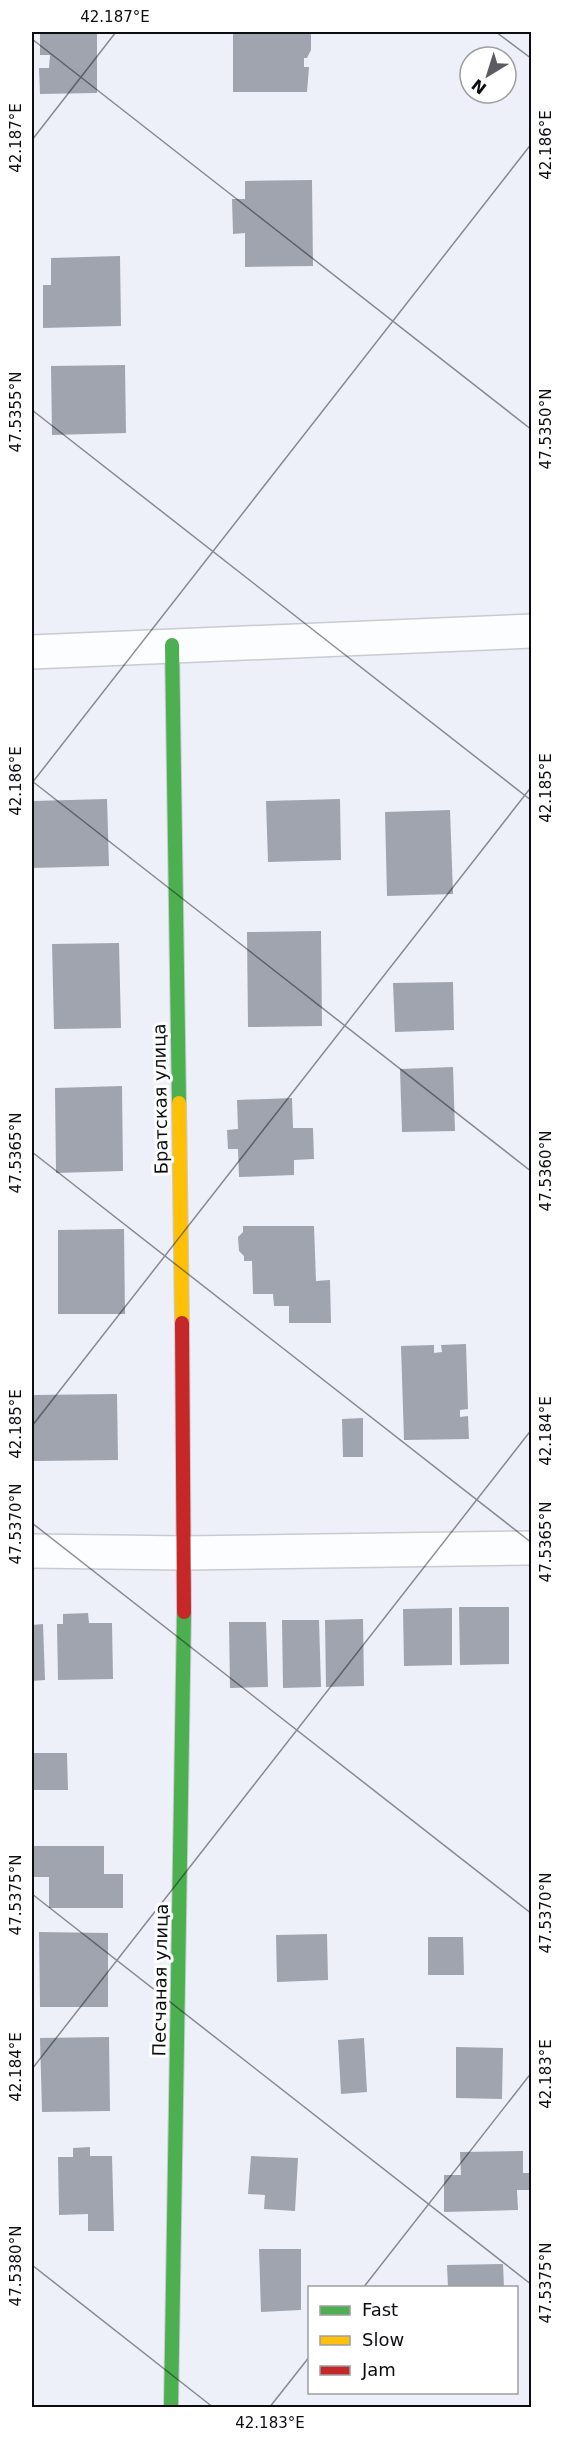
<svg xmlns="http://www.w3.org/2000/svg" width="563" height="2439" viewBox="0 0 563 2439" font-family="'DejaVu Sans',sans-serif">
	<style>
		.building { fill: #9fa4af }
		.lines { fill: none; stroke-linecap: round; stroke-linejoin: round }
		.street-casing { stroke: #c9cbd1; stroke-width: 36 }
		.fast-casing { stroke: #c9cbd1; stroke-width: 16 }
		.slow-casing { stroke: #c9cbd1; stroke-width: 16 }
		.jam-casing { stroke: #c9cbd1; stroke-width: 16 }
		.street { stroke: #fcfdfe; stroke-width: 33 }
		.fast { stroke: #4caf50; stroke-width: 14 }
		.slow { stroke: #ffc107; stroke-width: 14 }
		.jam { stroke: #c62828; stroke-width: 14 }
		.ticks { fill: none; stroke: #0b0d11; stroke-width: 1.5; stroke-opacity: 0.45 }
		.labels { text-anchor: middle; dominant-baseline: central; stroke-width: 6; stroke-linejoin: round; paint-order: stroke }
		.street-label { font-size: 18px; fill: #0b0d11; stroke: #fff }
		.neatline { fill: none; stroke: #0b0d11; stroke-width: 2 }
		.ticks-label { font-size: 15px; text-anchor: middle; fill: #0b0d11 }
	</style>
	<rect width="100%" height="100%" fill="#edf0f8"/>
	<path class="building" d="M 40,32 L 97,32 L 97,93 L 40,94 L 39,68 L 49,68 L 50,55 L 40,55 Z
		M 233,32 L 307,32 L 311,34 L 311,50 L 307,58 L 304,58 L 304,67 L 309,67 L 307,92 L 233,92 Z
		M 312,180 L 313,266 L 245,267 L 245,233 L 233,234 L 232,199 L 245,199 L 245,181 Z
		M 120,256 L 121,326 L 43,328 L 43,285 L 51,285 L 51,258 Z
		M 125,365 L 126,433 L 52,435 L 51,366 Z
		M 107,799 L 109,866 L 32,868 L 32,801 Z
		M 340,799 L 341,860 L 268,862 L 266,801 Z
		M 450,810 L 453,894 L 387,896 L 385,812 Z
		M 321,931 L 322,1026 L 248,1027 L 247,932 Z
		M 119,943 L 121,1028 L 54,1029 L 52,944 Z
		M 453,982 L 454,1030 L 395,1032 L 393,983 Z
		M 453,1067 L 455,1131 L 402,1132 L 400,1069 Z
		M 122,1086 L 123,1171 L 56,1173 L 55,1088 Z
		M 292,1098 L 293,1128 L 313,1128 L 314,1159 L 294,1160 L 294,1175 L 239,1177 L 238,1149 L 228,1149 L 227,1130 L 238,1129 L 237,1100 Z
		M 243,1226 L 314,1226 L 316,1281 L 330,1280 L 331,1323 L 289,1323 L 289,1306 L 274,1306 L 273,1294 L 253,1294 L 252,1261 L 244,1261 L 244,1256 L 239,1251 L 238,1237 L 243,1232 Z
		M 124,1229 L 125,1314 L 58,1314 L 58,1230 Z
		M 466,1344 L 468,1409 L 460,1410 L 460,1417 L 468,1416 L 469,1439 L 404,1440 L 401,1346 L 434,1345 L 434,1353 L 442,1352 L 441,1345 Z
		M 117,1394 L 118,1460 L 34,1461 L 33,1395 Z
		M 363,1418 L 363,1457 L 343,1457 L 342,1419 Z
		M 459,1607 L 509,1607 L 509,1664 L 460,1665 Z
		M 452,1608 L 452,1665 L 404,1666 L 403,1609 Z
		M 88,1613 L 89,1623 L 112,1623 L 113,1679 L 58,1680 L 57,1624 L 63,1624 L 63,1614 Z
		M 363,1619 L 364,1686 L 326,1687 L 325,1620 Z
		M 282,1620 L 319,1620 L 321,1687 L 283,1688 Z
		M 229,1622 L 266,1622 L 268,1687 L 230,1688 Z
		M 43,1624 L 45,1680 L 32,1681 L 32,1625 Z
		M 32,1753 L 67,1753 L 68,1790 L 32,1790 Z
		M 33,1846 L 104,1846 L 104,1874 L 123,1874 L 123,1908 L 49,1908 L 49,1877 L 33,1877 Z
		M 39,1932 L 108,1933 L 108,2007 L 40,2007 Z
		M 327,1934 L 328,1980 L 277,1982 L 276,1935 Z
		M 428,1937 L 463,1937 L 464,1975 L 428,1975 Z
		M 109,2037 L 110,2111 L 42,2112 L 40,2038 Z
		M 364,2038 L 367,2092 L 341,2094 L 338,2040 Z
		M 456,2047 L 503,2048 L 502,2099 L 456,2098 Z
		M 90,2147 L 90,2156 L 112,2156 L 114,2231 L 88,2231 L 88,2214 L 59,2215 L 58,2157 L 73,2157 L 73,2148 Z
		M 523,2151 L 523,2173 L 532,2173 L 532,2190 L 517,2190 L 518,2210 L 444,2212 L 444,2175 L 461,2175 L 460,2152 Z
		M 251,2156 L 298,2158 L 295,2211 L 264,2209 L 265,2195 L 248,2194 Z
		M 259,2249 L 301,2249 L 301,2310 L 261,2312 Z
		M 503,2264 L 504,2288 L 448,2288 L 447,2265 Z"/>
	<g class="lines">
		<g class="street-casing">
			<path id="street" d="M 32,652 L 532,631
				M 32,1551 L 185,1553 L 532,1548"/>
		</g>
		<g class="fast-casing">
			<path id="fast" d="M 172,645 L 179,1103
				M 171,2408 L 184,1612"/>
		</g>
		<g class="slow-casing">
			<path id="slow" d="M 179,1103 L 182,1323"/>
		</g>
		<g class="jam-casing">
			<path id="jam" d="M 182,1323 L 184,1612"/>
		</g>
		<use href="#street" class="street"/>
		<use href="#fast" class="fast"/>
		<use href="#slow" class="slow"/>
		<use href="#jam" class="jam"/>
	</g>
	<path class="ticks" d="M 496,32 L 532,59M 32,39 L 532,430M 32,140 L 116,32M 32,410 L 532,801M 32,781 L 532,1172M 32,783 L 532,143M 32,1152 L 532,1543M 32,1426 L 532,786M 32,1523 L 532,1914M 32,1894 L 532,2285M 32,2069 L 532,1429M 32,2265 L 214,2408M 363,2288 L 532,2072M 269,2408 L 310,2356"/>
	<g class="labels">
		<g class="street-label">
			<text transform="translate(160 1099) rotate(-91)">Братская улица</text>
			<text transform="translate(160 1980) rotate(-89)">Песчаная улица</text>
		</g>
	</g>
	<rect width="563" height="2439" fill="none" stroke="#ffffff" stroke-width="66"/>
	<rect x="308" y="2286" width="210" height="108" fill="#ffffff" stroke="#9d9ea0" stroke-width="1.5"/>
	<rect x="320" y="2306" width="30" height="9" fill="#4caf50" stroke="#9d9ea0" stroke-width="1.5"/>
	<text x="362" y="2316" font-size="18" fill="#0b0d11">Fast</text>
	<rect x="320" y="2336" width="30" height="9" fill="#ffc107" stroke="#9d9ea0" stroke-width="1.5"/>
	<text x="362" y="2346" font-size="18" fill="#0b0d11">Slow</text>
	<rect x="320" y="2366" width="30" height="9" fill="#c62828" stroke="#9d9ea0" stroke-width="1.5"/>
	<text x="362" y="2376" font-size="18" fill="#0b0d11">Jam</text>
	<g transform="translate(488 75) rotate(218)"><circle r="28" fill="#ffffff" stroke="#9d9ea0" stroke-width="1.5"/>
	<path d="M0-4.5L10 22L0 15L-10 22Z" fill="#5a5c62"/>
	<text y="-9" font-size="16" font-weight="bold" text-anchor="middle" fill="#0b0d11">N</text>
	</g>
	<rect x="33" y="33" width="497" height="2373" class="neatline"/>
	<g class="ticks-label">
		<text x="115" y="22">42.187°E</text>
		<text transform="translate(16 138) rotate(-90)" y="5">42.187°E</text>
		<text transform="translate(546 145) rotate(-90)" y="5">42.186°E</text>
		<text transform="translate(16 412) rotate(-90)" y="5">47.5355°N</text>
		<text transform="translate(546 429) rotate(-90)" y="5">47.5350°N</text>
		<text transform="translate(16 781) rotate(-90)" y="5">42.186°E</text>
		<text transform="translate(546 788) rotate(-90)" y="5">42.185°E</text>
		<text transform="translate(16 1153) rotate(-90)" y="5">47.5365°N</text>
		<text transform="translate(546 1171) rotate(-90)" y="5">47.5360°N</text>
		<text transform="translate(16 1424) rotate(-90)" y="5">42.185°E</text>
		<text transform="translate(546 1431) rotate(-90)" y="5">42.184°E</text>
		<text transform="translate(16 1524) rotate(-90)" y="5">47.5370°N</text>
		<text transform="translate(546 1542) rotate(-90)" y="5">47.5365°N</text>
		<text transform="translate(16 1895) rotate(-90)" y="5">47.5375°N</text>
		<text transform="translate(546 1913) rotate(-90)" y="5">47.5370°N</text>
		<text transform="translate(16 2067) rotate(-90)" y="5">42.184°E</text>
		<text transform="translate(546 2074) rotate(-90)" y="5">42.183°E</text>
		<text transform="translate(16 2266) rotate(-90)" y="5">47.5380°N</text>
		<text transform="translate(546 2283) rotate(-90)" y="5">47.5375°N</text>
		<text x="270" y="2428">42.183°E</text>
	</g>
</svg>
